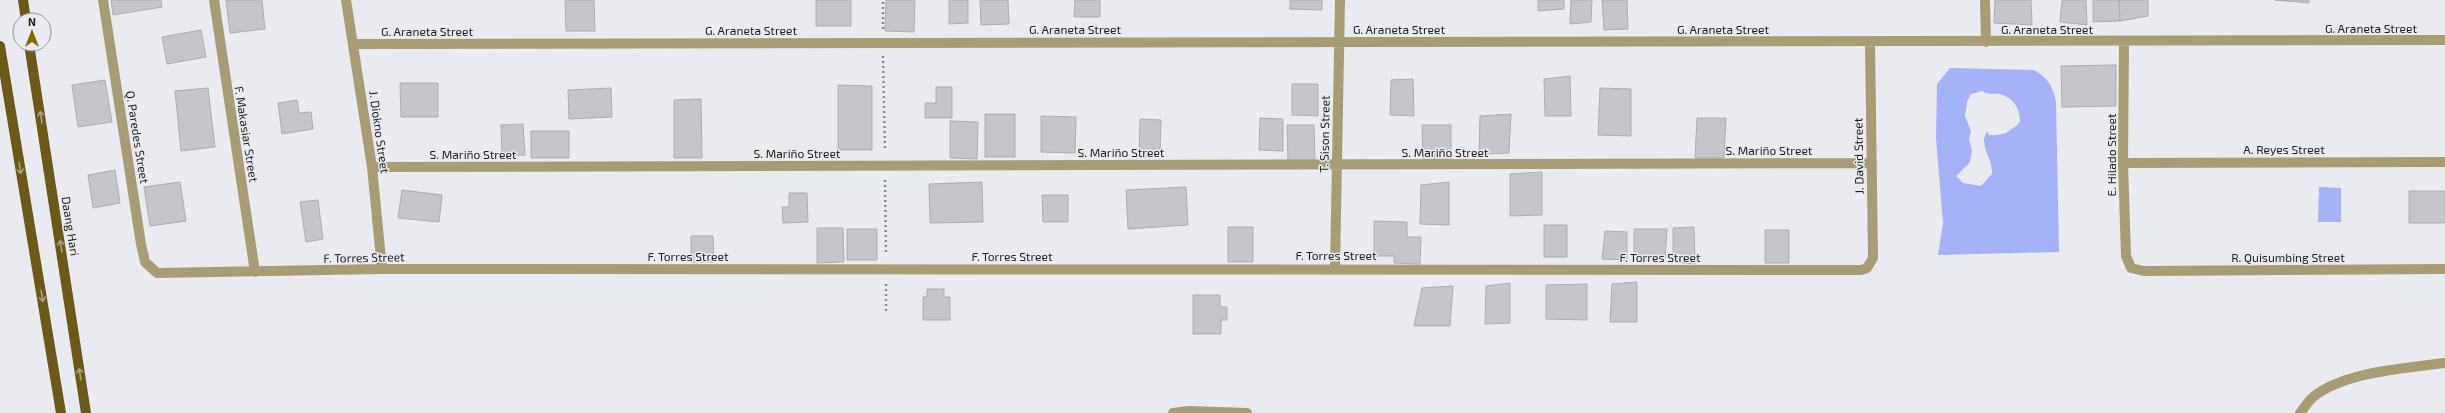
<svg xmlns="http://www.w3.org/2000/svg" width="2445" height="413" viewBox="0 0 2445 413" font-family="'Exo 2',sans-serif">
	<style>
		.water { fill: #a6b2f8; fill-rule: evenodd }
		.building { fill: #c5c6cc; stroke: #adaeb4 }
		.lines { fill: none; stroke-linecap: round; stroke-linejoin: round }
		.path { stroke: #8a8c8f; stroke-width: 2.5; stroke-dasharray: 2 3; stroke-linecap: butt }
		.street { stroke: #a89c74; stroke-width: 10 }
		.primary { stroke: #6c5918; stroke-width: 10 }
		.oneway { stroke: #aaa284 }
		.labels { text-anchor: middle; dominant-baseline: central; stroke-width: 3; stroke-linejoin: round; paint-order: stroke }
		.street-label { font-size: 12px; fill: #1d1e20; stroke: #e9ebf0 }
	</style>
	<rect width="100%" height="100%" fill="#e9ebf0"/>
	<path class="water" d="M 1950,68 L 2034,70 C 2048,78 2053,86 2056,102 L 2059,252 L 1938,255 L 1943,223 L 1936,138 L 1937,84 ZM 1982,91 C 1989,96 1996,92 2003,95 C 2015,100 2020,109 2020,122 C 2010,132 2004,136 1989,135 L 1987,131 C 1978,147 1993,157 1992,174 L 1981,186 L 1963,183 L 1956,176 L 1970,162 L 1972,151 L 1969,139 L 1971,131 L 1965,116 L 1967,102 L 1971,94 Z
		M 2319,187 L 2341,188 L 2341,222 L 2318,222 Z"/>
	<path class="building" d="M 111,0 L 161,0 L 162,7 L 113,15 Z
		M 226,0 L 262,0 L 265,29 L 230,33 Z
		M 565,0 L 594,0 L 595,31 L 566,31 Z
		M 816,0 L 851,0 L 851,26 L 816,26 Z
		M 886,0 L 915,0 L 914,32 L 885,31 Z
		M 949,0 L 968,0 L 968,23 L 949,24 Z
		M 980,0 L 1008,0 L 1009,24 L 981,25 Z
		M 1075,0 L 1100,0 L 1100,17 L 1074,17 Z
		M 1290,0 L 1322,0 L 1322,10 L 1290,9 Z
		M 1538,0 L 1564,0 L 1564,9 L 1538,11 Z
		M 1571,0 L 1592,0 L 1591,22 L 1570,24 Z
		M 1602,0 L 1627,0 L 1628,29 L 1604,30 Z
		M 1995,0 L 2031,0 L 2032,25 L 1994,23 Z
		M 2062,0 L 2086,0 L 2087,25 L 2060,22 Z
		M 2093,0 L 2119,0 L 2120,21 L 2093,22 Z
		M 2119,0 L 2148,0 L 2148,16 L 2120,21 Z
		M 2275,0 L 2309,0 L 2309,3 Z
		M 201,30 L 206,57 L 167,64 L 162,37 Z
		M 2116,65 L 2116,106 L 2062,107 L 2061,66 Z
		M 1570,76 L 1571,116 L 1545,116 L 1544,79 Z
		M 1413,79 L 1414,116 L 1390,115 L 1391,80 Z
		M 105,80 L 112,122 L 78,127 L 72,85 Z
		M 400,83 L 438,83 L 438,117 L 401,117 Z
		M 1292,84 L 1318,84 L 1318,116 L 1292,115 Z
		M 838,85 L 872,86 L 872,150 L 838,150 Z
		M 936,87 L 952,87 L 952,118 L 925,118 L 925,103 L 936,103 Z
		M 208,88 L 215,147 L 181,151 L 175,91 Z
		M 611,88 L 612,117 L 569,119 L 568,90 Z
		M 1600,88 L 1631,89 L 1631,136 L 1598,135 Z
		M 701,99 L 702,158 L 674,158 L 674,100 Z
		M 297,100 L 299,113 L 311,112 L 313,129 L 282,134 L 278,103 Z
		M 985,114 L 1015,114 L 1015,157 L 985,157 Z
		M 1511,114 L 1509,153 L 1479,154 L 1480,116 Z
		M 1041,116 L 1076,117 L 1075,153 L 1041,152 Z
		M 1260,118 L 1283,119 L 1283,151 L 1259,150 Z
		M 1697,118 L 1726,118 L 1724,158 L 1695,158 Z
		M 1140,119 L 1161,120 L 1160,157 L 1139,157 Z
		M 950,121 L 978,122 L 977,159 L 950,158 Z
		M 523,124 L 525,155 L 502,156 L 501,125 Z
		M 1287,125 L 1314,125 L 1315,163 L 1288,163 Z
		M 1422,125 L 1451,125 L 1451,164 L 1423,159 Z
		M 531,131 L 569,131 L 569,158 L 531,158 Z
		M 115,170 L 120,203 L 93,208 L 88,175 Z
		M 1542,172 L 1542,215 L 1510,216 L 1510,174 Z
		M 180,182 L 186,221 L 150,226 L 144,187 Z
		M 982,182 L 983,222 L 930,223 L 929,184 Z
		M 1449,182 L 1449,225 L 1420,224 L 1421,185 Z
		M 1186,187 L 1188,225 L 1128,229 L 1126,190 Z
		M 402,190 L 442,195 L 439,222 L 398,218 Z
		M 2409,191 L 2445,191 L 2445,223 L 2409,223 Z
		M 789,193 L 807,193 L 808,222 L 783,223 L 782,207 L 789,207 Z
		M 1042,195 L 1068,195 L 1068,222 L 1043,222 Z
		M 318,200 L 323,239 L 306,242 L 300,202 Z
		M 1374,221 L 1407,222 L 1407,237 L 1421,237 L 1420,264 L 1394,263 L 1394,256 L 1374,256 Z
		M 1544,225 L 1567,225 L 1567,257 L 1544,257 Z
		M 1228,227 L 1253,227 L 1253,262 L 1228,262 Z
		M 1694,227 L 1695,264 L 1673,262 L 1673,228 Z
		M 817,228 L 843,228 L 844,262 L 817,263 Z
		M 847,229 L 877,229 L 877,260 L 847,260 Z
		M 1634,229 L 1667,229 L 1665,260 L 1634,261 Z
		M 1765,230 L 1789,230 L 1789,263 L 1765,263 Z
		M 1605,231 L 1627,232 L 1627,260 L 1602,259 Z
		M 691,236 L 713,236 L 714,262 L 691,262 Z
		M 1637,282 L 1637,322 L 1610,322 L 1612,284 Z
		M 1510,283 L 1510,323 L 1485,324 L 1486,286 Z
		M 1587,284 L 1587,320 L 1546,319 L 1546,285 Z
		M 1453,286 L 1450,326 L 1414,326 L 1422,288 Z
		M 927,289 L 944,289 L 944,297 L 950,297 L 950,320 L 923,320 L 923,297 L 927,297 Z
		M 1193,295 L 1220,295 L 1220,307 L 1227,307 L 1227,320 L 1221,320 L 1221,334 L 1193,334 Z"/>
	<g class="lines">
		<path class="path" d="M 883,29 L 883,0
			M 883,56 L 885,151
			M 885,180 L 886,255
			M 886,284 L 886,311"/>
		<path class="street" d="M 103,0 L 141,244 L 145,262 L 157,273 L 382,269 L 1861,270 L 1867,268 L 1873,258 L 1870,42
			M 214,0 L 255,272
			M 346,0 L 372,167 L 382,269
			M 1985,0 L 1986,42
			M 2124,42 L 2123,163 L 2126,256 L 2131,268 L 2144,271 L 2445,269
			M 354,44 L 2445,40
			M 2123,163 L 2445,162
			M 372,167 L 1870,163
			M 1335,268 L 1340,0
			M 1173,413 L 1189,411 L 1247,413
			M 2300,413 C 2304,408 2308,402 2312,398 C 2342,372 2406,368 2445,363"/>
		<path class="primary" d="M 23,0 L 26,20
			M 29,44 L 86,413
			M 0,46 L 61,413"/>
	</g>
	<defs><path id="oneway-shaft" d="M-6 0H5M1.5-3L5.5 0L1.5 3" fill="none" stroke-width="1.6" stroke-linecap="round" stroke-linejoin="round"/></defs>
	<g class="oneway">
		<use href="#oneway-shaft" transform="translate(41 117) rotate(-99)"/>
		<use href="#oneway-shaft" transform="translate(20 168) rotate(81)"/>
		<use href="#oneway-shaft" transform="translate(61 246) rotate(-99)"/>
		<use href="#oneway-shaft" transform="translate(42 296) rotate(80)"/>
		<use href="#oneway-shaft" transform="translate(80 374) rotate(-99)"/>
	</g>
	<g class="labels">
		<g class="street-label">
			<text x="2371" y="28">G. Araneta Street</text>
			<text x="1075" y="29">G. Araneta Street</text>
			<text x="1399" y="29">G. Araneta Street</text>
			<text x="1723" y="29">G. Araneta Street</text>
			<text x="2047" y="29">G. Araneta Street</text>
			<text x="751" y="30">G. Araneta Street</text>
			<text x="427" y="31">G. Araneta Street</text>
			<text transform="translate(380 132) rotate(82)">J. Diokno Street</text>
			<text transform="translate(247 134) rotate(81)">F. Makasiar Street</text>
			<text transform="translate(1324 134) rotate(-89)">T. Sison Street</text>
			<text transform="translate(138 137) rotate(81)">Q. Paredes Street</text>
			<text x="2284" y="149">A. Reyes Street</text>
			<text x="1769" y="150">S. Mariño Street</text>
			<text x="1121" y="152">S. Mariño Street</text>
			<text x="1445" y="152">S. Mariño Street</text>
			<text x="797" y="153">S. Mariño Street</text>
			<text x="473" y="154">S. Mariño Street</text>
			<text transform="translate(2111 155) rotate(-90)">E. Hilado Street</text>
			<text transform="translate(1858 156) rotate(-91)">J. David Street</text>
			<text transform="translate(71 226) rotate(81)">Daang Hari</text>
			<text x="1336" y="255">F. Torres Street</text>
			<text x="688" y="256">F. Torres Street</text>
			<text x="1012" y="256">F. Torres Street</text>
			<text transform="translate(364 257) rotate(-1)">F. Torres Street</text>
			<text x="1660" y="257">F. Torres Street</text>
			<text x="2288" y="257">R. Quisumbing Street</text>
		</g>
	</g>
	<g transform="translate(32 32)"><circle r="19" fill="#e9ebf0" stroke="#97999d"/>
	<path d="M0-3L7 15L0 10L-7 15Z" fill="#816901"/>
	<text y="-6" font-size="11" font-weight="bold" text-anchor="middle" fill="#1d1e20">N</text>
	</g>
</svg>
